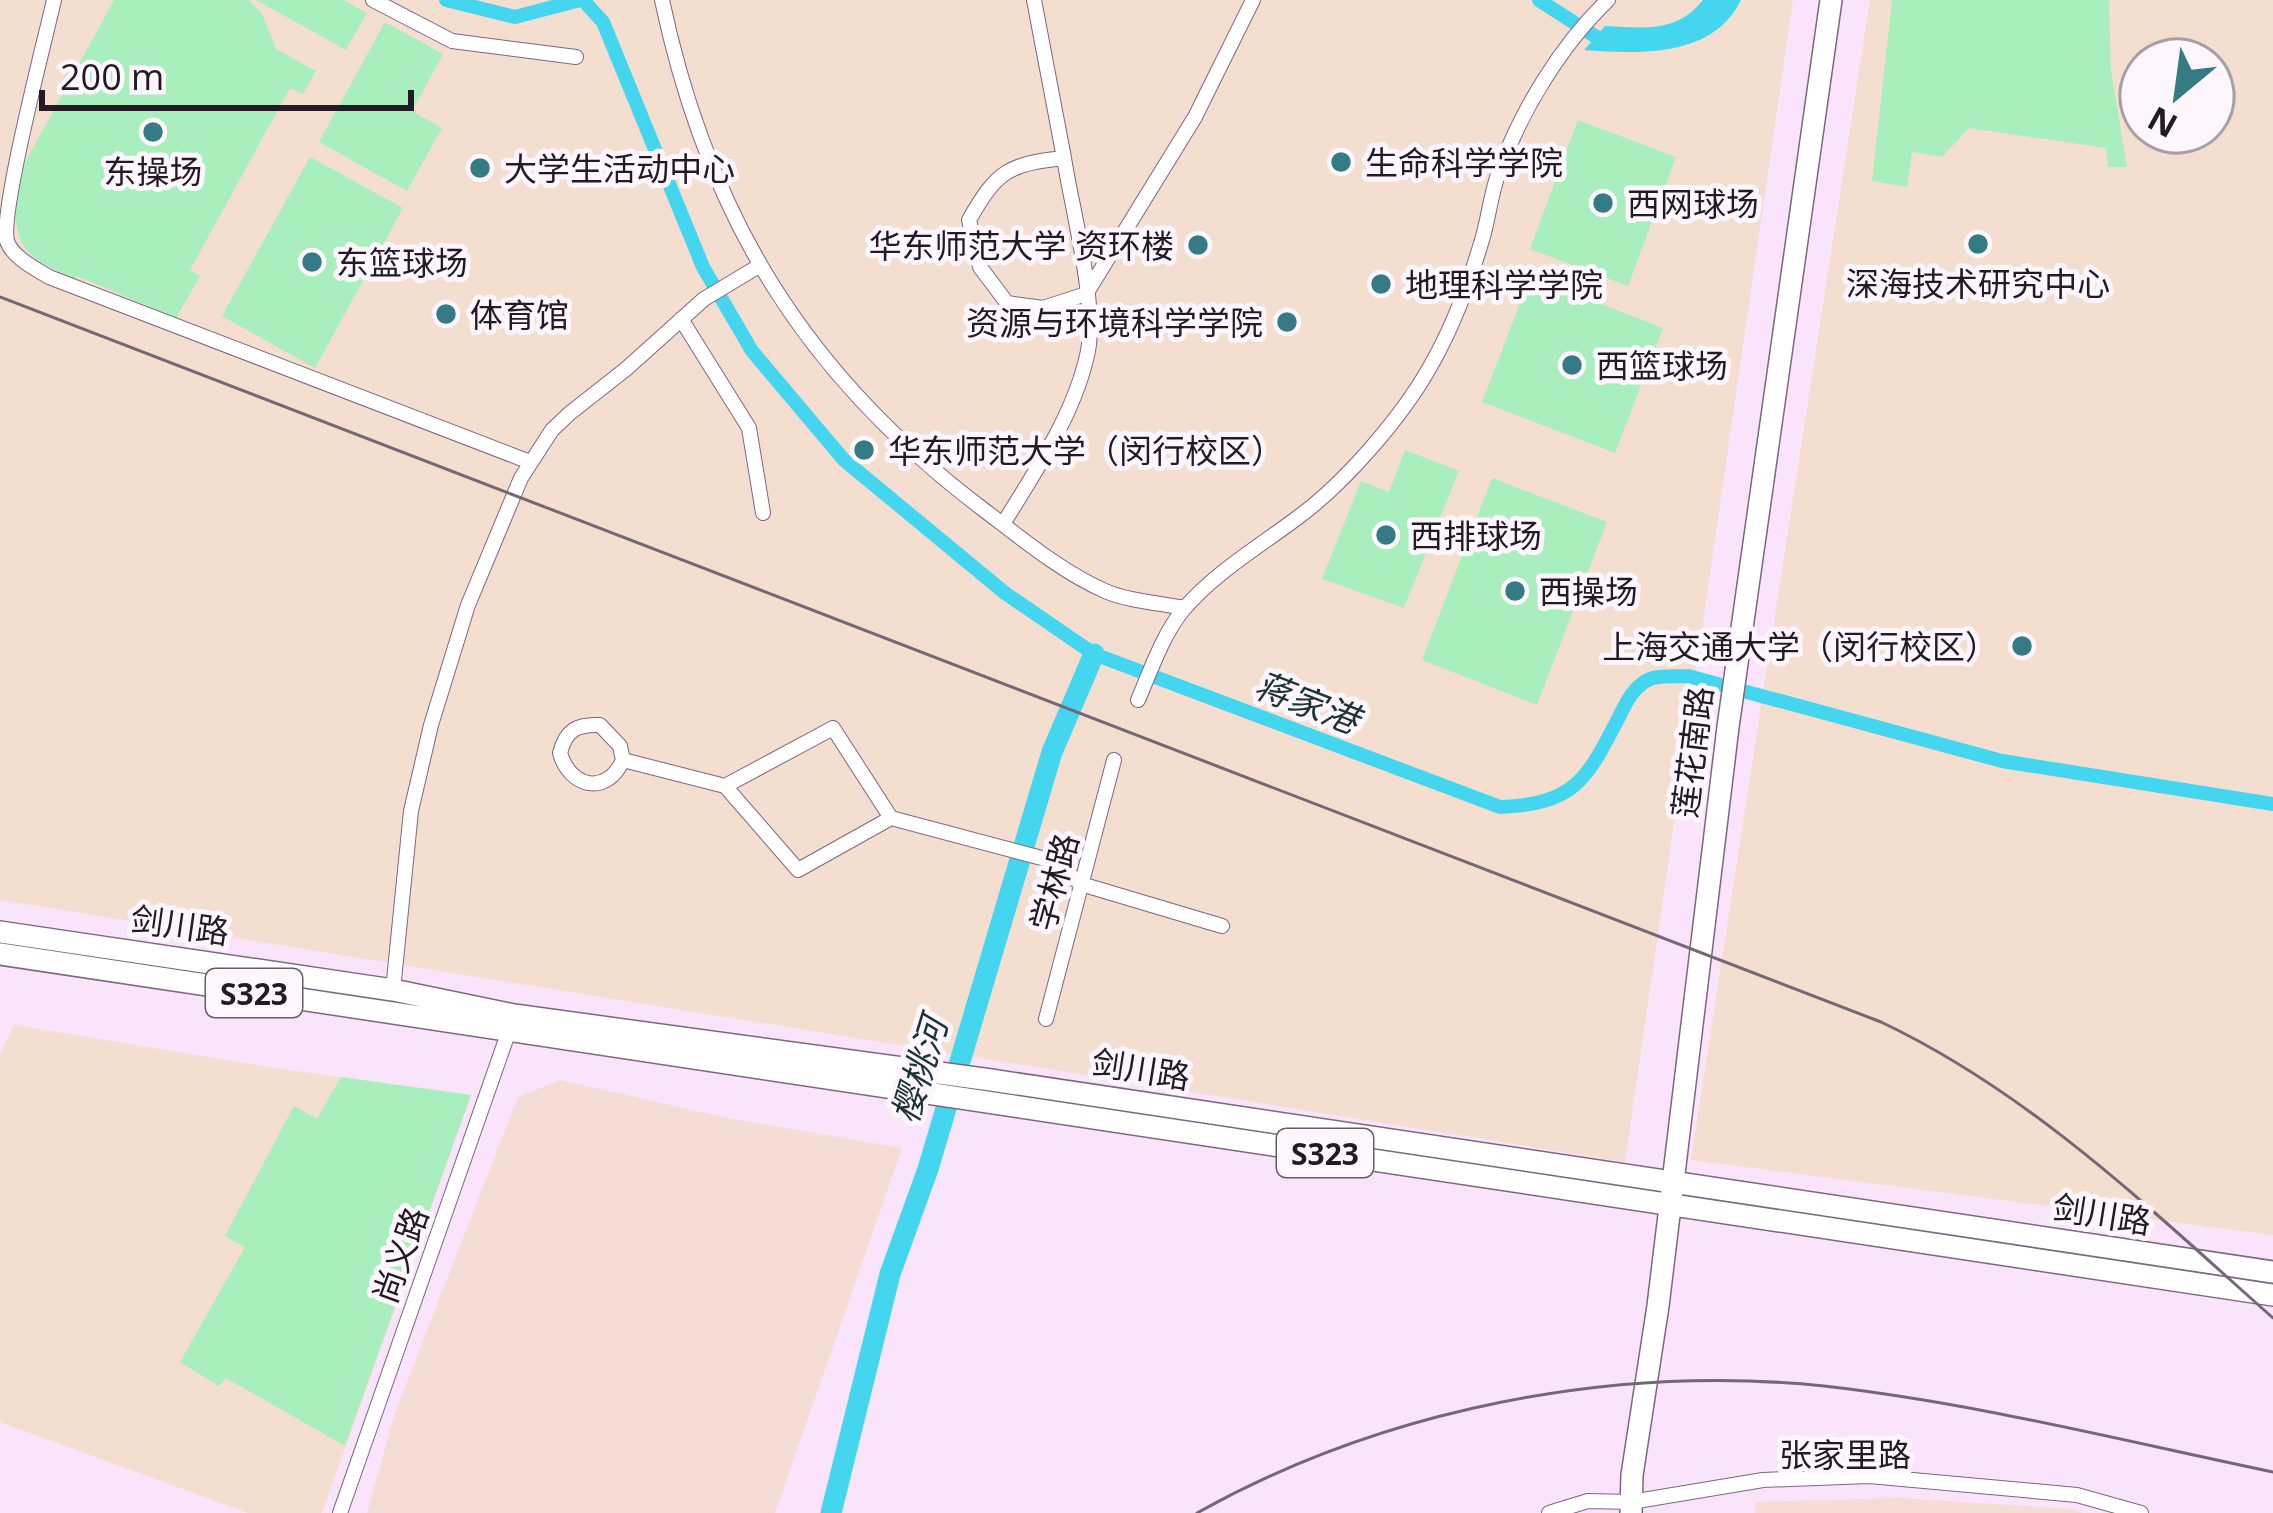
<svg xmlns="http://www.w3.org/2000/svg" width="2273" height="1513" viewBox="0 0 2273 1513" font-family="'Open Sans','Noto Sans SC',sans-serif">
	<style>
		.commercial { fill: #f5dcd4 }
		.education { fill: #f3ded0; fill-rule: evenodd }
		.green { fill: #a9efbe }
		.water { fill: #45d6ef }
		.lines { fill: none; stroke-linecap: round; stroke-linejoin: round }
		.canal { stroke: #45d6ef; stroke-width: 14 }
		.river { stroke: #45d6ef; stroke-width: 21 }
		.minor-casing { stroke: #7d6680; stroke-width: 16 }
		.primary-casing { stroke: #7d6680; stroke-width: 24 }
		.minor { stroke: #fff; stroke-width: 14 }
		.primary { stroke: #fff; stroke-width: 21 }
		.rail { stroke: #756776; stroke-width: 3 }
		.poi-dot { fill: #357b86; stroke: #fdf7fd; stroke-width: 4.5 }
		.labels { text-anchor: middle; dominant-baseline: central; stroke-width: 10; stroke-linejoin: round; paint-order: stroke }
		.shield { fill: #fdf7fd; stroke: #655c66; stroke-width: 3 }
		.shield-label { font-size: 30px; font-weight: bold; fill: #241a25 }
		.poi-label { font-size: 33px; fill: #241a25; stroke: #fdf7fd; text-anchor: start }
		.street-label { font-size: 33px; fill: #241a25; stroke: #fdf7fd }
		.water-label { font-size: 36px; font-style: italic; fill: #1d353a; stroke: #fdf7fd }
	</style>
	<rect width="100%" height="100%" fill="#f9e4fc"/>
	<path class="commercial" d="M 560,1080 L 732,1119 L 902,1148 L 775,1513 L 367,1513 L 395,1413 L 518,1097 Z
		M 1900,1498 L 2071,1509 L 2083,1513 L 1755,1513 L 1755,1502 Z"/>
	<path class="education" d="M 0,0 L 1793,0 L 1625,1162 L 0,900 Z
		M 1870,0 L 2273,0 L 2273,1235 L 1691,1160 ZM 2141,60 L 2213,60 L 2213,132 L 2141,132 Z
		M 14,1025 L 274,1068 L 471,1095 L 322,1513 L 248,1513 L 0,1422 L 0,1054 Z"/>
	<path class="green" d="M 114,0 L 249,0 L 262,14 L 276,49 L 316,71 L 303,94 L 290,88 L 190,270 L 200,276 L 176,318 L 77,276 L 74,279 C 61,272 42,265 31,255 C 9,234 15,196 21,170 Z
		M 256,0 L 344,0 L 367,13 L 346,50 Z
		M 1892,0 L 2109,0 L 2111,71 L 2127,167 L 2108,167 L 2106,148 L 1969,128 L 1942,157 L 1912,152 L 1907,187 L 1872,181 Z
		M 385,22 L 443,54 L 412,111 L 442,128 L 407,191 L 319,142 Z
		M 1578,120 L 1676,157 L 1628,286 L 1530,249 Z
		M 310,157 L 403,208 L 315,368 L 222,316 Z
		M 1530,277 L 1663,328 L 1615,453 L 1482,402 Z
		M 1405,450 L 1459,471 L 1404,608 L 1322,579 L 1361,481 L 1389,492 Z
		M 1492,478 L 1607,522 L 1537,705 L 1422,660 Z
		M 341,1077 L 471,1095 L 345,1446 L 226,1378 L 219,1386 L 180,1362 L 245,1247 L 225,1236 L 294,1106 L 317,1119 Z"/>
	<path class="water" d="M 1703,0 L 1741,0 C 1713,58 1639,54 1584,50 L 1605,26 C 1644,28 1677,33 1703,0 Z"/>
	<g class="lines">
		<path class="canal" d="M 446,0 L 515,17 L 580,0
			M 583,0 L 603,22 L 703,267 L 752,351 L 844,460 L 1005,593 L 1094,654 L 1500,807 C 1576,804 1587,779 1620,715 C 1627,701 1634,686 1650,679 C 1660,675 1677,677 1688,676 L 2002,761 L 2273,804
			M 1539,0 L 1604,42 L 1611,42"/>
		<path class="river" d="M 831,1513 L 890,1274 L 928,1169 L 1052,752 L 1094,654"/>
		<g class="minor-casing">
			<path id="minor" d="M 54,0 C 45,40 0,212 7,241 C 12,257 36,269 49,277 L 530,462
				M 373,0 L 452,41 L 576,57
				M 662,0 C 708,218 806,376 984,510 C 1021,538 1062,572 1105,591 C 1128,601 1159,603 1185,608
				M 1034,0 L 1064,158 C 1008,164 997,171 969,220 L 980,267 L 1007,303 L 1043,308 L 1086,294 L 1195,117 L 1253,0
				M 681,319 L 749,428 L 763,513
				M 1003,524 C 1036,470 1075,414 1088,351 C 1097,302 1072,209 1064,158
				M 1138,700 C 1151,670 1162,636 1183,610 C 1213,574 1260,546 1297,518 C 1345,483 1401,418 1430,367 C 1453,327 1469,284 1482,240 C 1489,217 1491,191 1500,169 C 1522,109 1562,44 1608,0
				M 623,760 C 607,796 570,788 560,753 C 566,730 577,724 600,725 L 620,746 L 623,760 L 725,786 L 798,870 L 891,818
				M 725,786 L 833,728 L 891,818 L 1053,861 L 1081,884 L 1222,926
				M 393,990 L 411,811 L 431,725 L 468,605 L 521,478 L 552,430 L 570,413 L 626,369 L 704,299 L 759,266
				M 1046,1019 L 1114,760
				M 340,1513 L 511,1025
				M 1549,1513 L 1588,1501 L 1631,1502 L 1763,1480 L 1869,1476 L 2077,1495 L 2141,1513"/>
		</g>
		<g class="primary-casing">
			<path id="primary" d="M 0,932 L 393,990 L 514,1015 L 991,1080 L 2273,1272
				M 0,954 L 2273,1295
				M 1631,1513 L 1632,1475 L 1658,1306 L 1728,727 L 1831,0"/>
		</g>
		<use href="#minor" class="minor"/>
		<use href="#primary" class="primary"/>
		<path class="rail" d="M 0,297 L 1881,1022 C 2031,1093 2150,1209 2273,1318
			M 1197,1513 C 1383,1409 1612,1364 1824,1386 C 1975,1403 2124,1441 2273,1472"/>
	</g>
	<g class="poi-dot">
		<circle cx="153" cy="132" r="12"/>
		<circle cx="1341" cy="162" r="12"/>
		<circle cx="480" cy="168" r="12"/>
		<circle cx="1603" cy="203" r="12"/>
		<circle cx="1978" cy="244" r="12"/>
		<circle cx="1198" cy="245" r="12"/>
		<circle cx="312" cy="262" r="12"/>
		<circle cx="1381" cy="284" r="12"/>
		<circle cx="446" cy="314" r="12"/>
		<circle cx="1287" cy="322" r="12"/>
		<circle cx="1572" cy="365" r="12"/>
		<circle cx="864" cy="450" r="12"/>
		<circle cx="1386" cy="535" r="12"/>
		<circle cx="1515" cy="591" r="12"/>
		<circle cx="2022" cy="646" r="12"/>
	</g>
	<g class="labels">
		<g class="shield">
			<rect x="206" y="969" width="96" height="48" rx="9"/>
			<rect x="1277" y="1129" width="96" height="48" rx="9"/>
		</g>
		<g class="shield-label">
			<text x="254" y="993">S323</text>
			<text x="1325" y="1153">S323</text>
		</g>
		<g class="poi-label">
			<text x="1365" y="162">生命科学学院</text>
			<text x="504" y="168">大学生活动中心</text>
			<text x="153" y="171" text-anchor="middle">东操场</text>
			<text x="1627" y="203">西网球场</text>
			<text x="1174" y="245" text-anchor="end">华东师范大学 资环楼</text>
			<text x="336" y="262">东篮球场</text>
			<text x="1978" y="283" text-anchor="middle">深海技术研究中心</text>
			<text x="1405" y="284">地理科学学院</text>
			<text x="470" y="314">体育馆</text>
			<text x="1263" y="322" text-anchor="end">资源与环境科学学院</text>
			<text x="1596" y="365">西篮球场</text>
			<text x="888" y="450">华东师范大学（闵行校区）</text>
			<text x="1410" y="535">西排球场</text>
			<text x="1539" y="591">西操场</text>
			<text x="1998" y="646" text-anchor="end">上海交通大学（闵行校区）</text>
		</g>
		<g class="street-label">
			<text transform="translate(1692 752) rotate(-83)">莲花南路</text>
			<text transform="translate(1054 882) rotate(-75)">学林路</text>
			<text transform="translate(180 925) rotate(8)">剑川路</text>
			<text transform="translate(1141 1069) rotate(9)">剑川路</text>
			<text transform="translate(2102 1214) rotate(9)">剑川路</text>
			<text transform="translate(400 1255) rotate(-70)">尚义路</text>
			<text x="1845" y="1454">张家里路</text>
		</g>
		<g class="water-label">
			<text transform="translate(1307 702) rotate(21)">蒋家港</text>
			<text transform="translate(919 1070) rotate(-73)">樱桃河</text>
		</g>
	</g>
	<g transform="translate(2177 96) rotate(209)"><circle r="57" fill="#fdf7fd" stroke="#a69fa7" stroke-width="3"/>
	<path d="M0-9L21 45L0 30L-21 45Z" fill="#357b86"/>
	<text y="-18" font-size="33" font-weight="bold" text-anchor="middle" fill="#241a25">N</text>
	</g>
	<path d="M42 90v18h369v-18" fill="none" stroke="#241a25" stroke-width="6"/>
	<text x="60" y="90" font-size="36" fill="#241a25" stroke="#fdf7fd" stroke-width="9" paint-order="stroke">200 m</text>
</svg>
